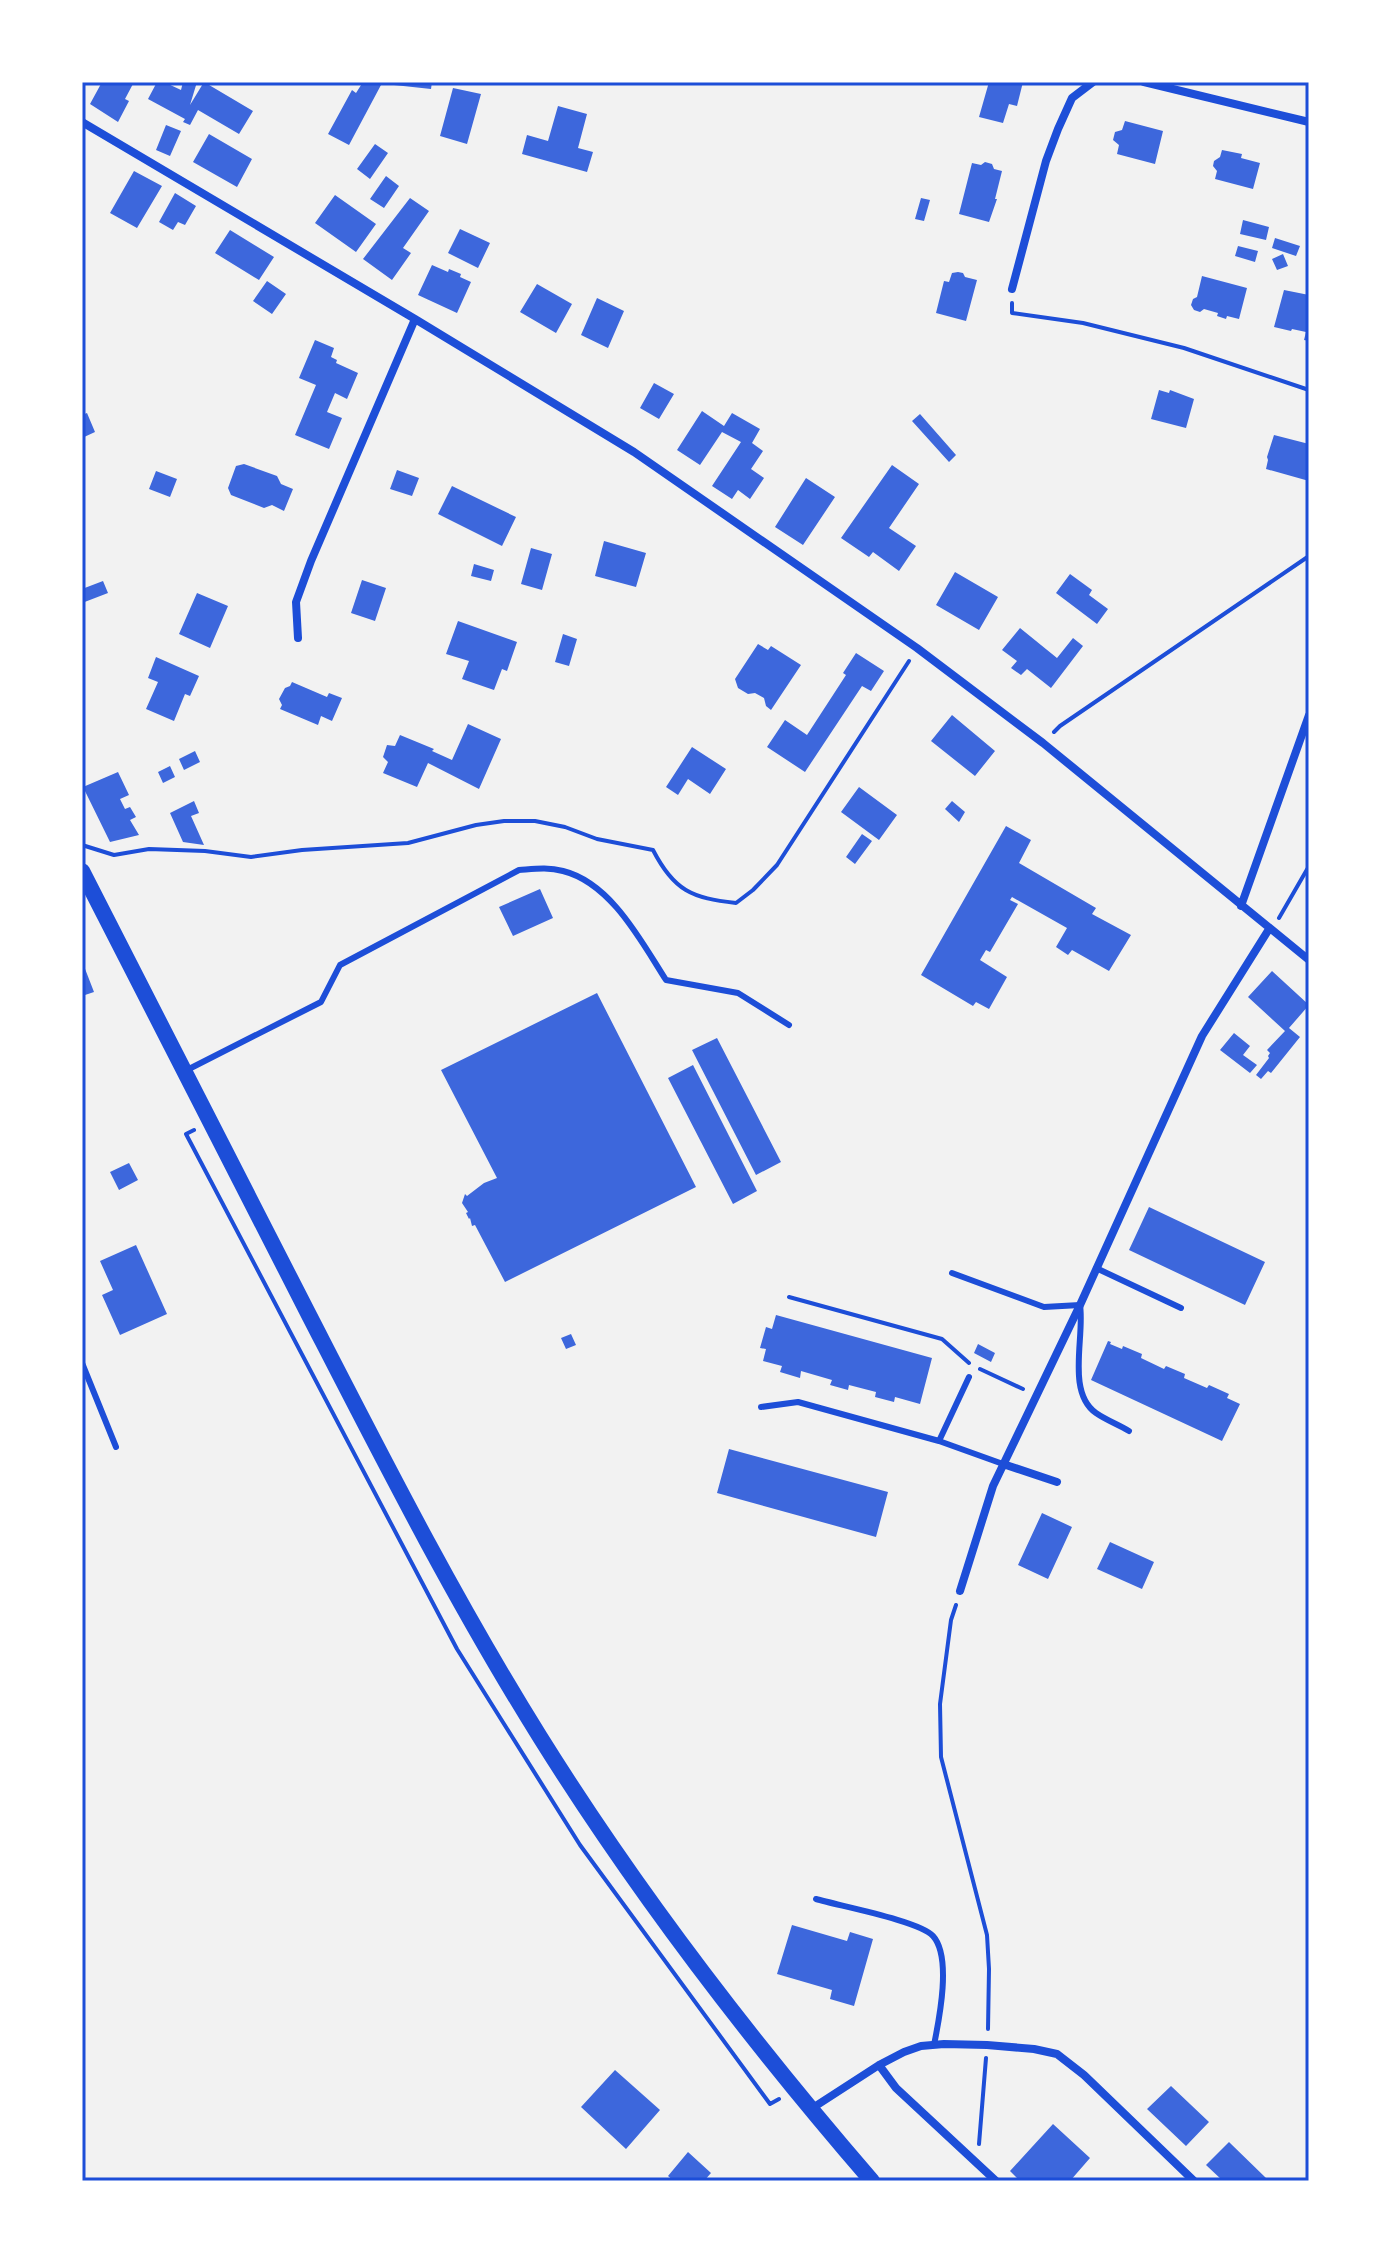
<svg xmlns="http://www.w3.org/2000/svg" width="1391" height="2263" viewBox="0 0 1391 2263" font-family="'Asap Condensed',sans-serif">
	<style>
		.building { fill: #3d67dc }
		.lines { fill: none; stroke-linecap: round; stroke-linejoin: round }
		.path { stroke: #1d4ed8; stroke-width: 4 }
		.service { stroke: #1d4ed8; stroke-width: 6 }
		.minor { stroke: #1d4ed8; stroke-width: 8 }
		.secondary { stroke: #1d4ed8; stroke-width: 16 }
		.neatline { fill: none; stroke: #1d4ed8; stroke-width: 3 }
	</style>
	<rect width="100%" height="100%" fill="#f2f2f2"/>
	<path class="building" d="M 102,82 L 134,82 L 125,99 L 129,101 L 118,122 L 90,104 Z
		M 157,82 L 164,82 L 181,90 L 183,82 L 197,82 L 190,105 L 204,82 L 253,111 L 239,134 L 198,110 L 190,125 L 183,122 L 185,119 L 148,99 Z
		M 363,82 L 375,82 L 381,85 L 349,145 L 328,134 L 352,90 L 356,93 Z
		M 394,82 L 432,82 L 431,89 L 394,85 Z
		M 989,82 L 1023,82 L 1017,106 L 1009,104 L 1003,123 L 979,117 Z
		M 453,88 L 481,94 L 467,144 L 440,136 Z
		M 558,106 L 587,114 L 578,148 L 593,152 L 587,172 L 522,154 L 527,135 L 548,141 Z
		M 1125,121 L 1163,131 L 1155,164 L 1117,154 L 1119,145 L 1113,140 L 1115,132 L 1122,130 Z
		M 166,125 L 181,131 L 170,156 L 156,150 Z
		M 209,134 L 252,159 L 237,187 L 193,162 Z
		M 375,144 L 388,153 L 370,179 L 357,169 Z
		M 1222,150 L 1242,154 L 1241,158 L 1260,163 L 1253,189 L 1215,179 L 1217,171 L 1213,166 L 1214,161 L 1220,157 Z
		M 985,162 L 992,164 L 994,169 L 1002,171 L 995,199 L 997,199 L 989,222 L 959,214 L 972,163 L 981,165 Z
		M 134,171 L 162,186 L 137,228 L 110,213 Z
		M 386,176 L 399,186 L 384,208 L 370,199 Z
		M 175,193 L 196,206 L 185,225 L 178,222 L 173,230 L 159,222 Z
		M 335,195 L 376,224 L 356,252 L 315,223 Z
		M 410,198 L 429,211 L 403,248 L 411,253 L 392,280 L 363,259 Z
		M 921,198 L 930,200 L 924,221 L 915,219 Z
		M 1243,220 L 1269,227 L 1266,240 L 1240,234 Z
		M 460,229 L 490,243 L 478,268 L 448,253 Z
		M 230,230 L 274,257 L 259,280 L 215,253 Z
		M 1275,238 L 1300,246 L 1296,256 L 1272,248 Z
		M 1238,246 L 1258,251 L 1255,262 L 1235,256 Z
		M 1283,254 L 1288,266 L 1277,270 L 1272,259 Z
		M 432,265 L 448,272 L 449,269 L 461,274 L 460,277 L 471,282 L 457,313 L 418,295 Z
		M 958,272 L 963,273 L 965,277 L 977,280 L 966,321 L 936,313 L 944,281 L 949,282 L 952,273 Z
		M 1202,276 L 1247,288 L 1239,319 L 1227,316 L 1226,319 L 1217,316 L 1218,313 L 1204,309 L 1200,312 L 1194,310 L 1191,305 L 1193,299 L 1197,297 Z
		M 267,281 L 286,294 L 272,314 L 253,301 Z
		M 537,284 L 572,304 L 556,333 L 520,312 Z
		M 1284,290 L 1309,295 L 1309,341 L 1304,340 L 1306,332 L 1292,329 L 1291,331 L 1274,327 Z
		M 597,298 L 624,311 L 608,348 L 581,335 Z
		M 315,340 L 334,348 L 331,357 L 337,360 L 336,363 L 358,373 L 347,399 L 335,393 L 327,412 L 342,418 L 329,449 L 295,435 L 316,385 L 299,378 Z
		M 654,383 L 674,394 L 659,419 L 640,408 Z
		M 1159,390 L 1169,393 L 1170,390 L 1194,399 L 1186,428 L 1151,419 Z
		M 702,411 L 724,426 L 732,413 L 760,429 L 752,443 L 763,451 L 751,469 L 764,478 L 750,499 L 738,490 L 732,499 L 712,486 L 741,442 L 722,432 L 700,465 L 677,450 Z
		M 87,413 L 95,432 L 82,438 L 82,415 Z
		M 920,414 L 956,455 L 949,462 L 912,421 Z
		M 1274,435 L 1309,444 L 1309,481 L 1266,469 L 1268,460 L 1267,457 Z
		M 244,464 L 277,476 L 281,484 L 293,489 L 284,511 L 272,505 L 264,508 L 231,495 L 228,488 L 236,466 Z
		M 892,465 L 919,484 L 889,528 L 916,546 L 899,571 L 873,552 L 869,557 L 841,538 Z
		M 397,470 L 419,478 L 412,496 L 390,489 Z
		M 156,471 L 177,479 L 170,497 L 149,489 Z
		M 806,478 L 835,497 L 803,545 L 775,527 Z
		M 452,486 L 516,517 L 502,546 L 438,514 Z
		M 604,541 L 646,553 L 636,587 L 595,576 Z
		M 531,548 L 552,554 L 542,590 L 521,584 Z
		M 474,564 L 494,570 L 491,581 L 471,576 Z
		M 955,572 L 998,597 L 979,630 L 936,605 Z
		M 1070,574 L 1092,590 L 1089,595 L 1108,609 L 1097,624 L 1056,593 Z
		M 362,580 L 386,588 L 375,621 L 351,613 Z
		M 103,581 L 108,593 L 82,603 L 82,589 Z
		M 197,593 L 228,606 L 210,648 L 179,634 Z
		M 458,621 L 517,642 L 507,671 L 502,669 L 494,690 L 462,679 L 469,661 L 446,654 Z
		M 1020,628 L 1057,658 L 1073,638 L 1083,646 L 1051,688 L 1027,669 L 1021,675 L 1011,668 L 1017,661 L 1002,650 Z
		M 563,634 L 577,639 L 569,666 L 555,662 Z
		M 758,644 L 768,650 L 771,646 L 801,665 L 771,710 L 766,706 L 764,698 L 755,693 L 748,694 L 738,688 L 735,679 Z
		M 856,653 L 884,671 L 871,691 L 862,686 L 805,772 L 767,747 L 785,720 L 807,735 L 846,675 L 843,673 Z
		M 156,657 L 199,676 L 190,696 L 185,694 L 174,721 L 146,709 L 158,682 L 148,678 Z
		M 292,682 L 327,697 L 329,693 L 342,698 L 332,721 L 321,716 L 318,725 L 280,709 L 282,705 L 279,699 L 285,688 L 290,686 Z
		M 952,715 L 995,751 L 975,776 L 931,741 Z
		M 468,724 L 501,739 L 479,789 L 428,763 L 417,787 L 383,773 L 388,762 L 383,757 L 387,745 L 395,746 L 400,735 L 434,749 L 432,751 L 452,760 Z
		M 692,747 L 726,769 L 710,794 L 688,779 L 678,795 L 666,787 Z
		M 195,751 L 200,762 L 184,770 L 179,759 Z
		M 170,766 L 175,777 L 163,783 L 158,772 Z
		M 118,772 L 129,795 L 120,799 L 125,809 L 130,807 L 136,817 L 130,820 L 139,835 L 110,842 L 83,787 Z
		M 859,787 L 897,815 L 879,840 L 841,812 Z
		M 194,801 L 199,813 L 191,816 L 204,845 L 183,842 L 170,813 Z
		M 952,801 L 965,812 L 959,822 L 945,809 Z
		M 1006,826 L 1031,840 L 1019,863 L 1096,908 L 1092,914 L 1131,935 L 1109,971 L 1072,950 L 1068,955 L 1056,947 L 1067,928 L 1012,897 L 1010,900 L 1018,904 L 990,952 L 986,950 L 980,960 L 1007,977 L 989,1009 L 976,1002 L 973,1006 L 921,975 Z
		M 862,834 L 872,841 L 855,864 L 846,857 Z
		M 540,889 L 553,918 L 513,936 L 499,907 Z
		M 82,961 L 94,992 L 82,996 Z
		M 1272,971 L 1309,1005 L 1289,1028 L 1300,1037 L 1271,1073 L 1268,1071 L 1261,1079 L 1256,1075 L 1269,1058 L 1268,1056 L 1270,1053 L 1267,1050 L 1285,1031 L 1248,997 Z
		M 597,993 L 696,1187 L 505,1282 L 475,1225 L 472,1226 L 470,1218 L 469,1219 L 466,1213 L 468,1212 L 462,1203 L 465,1194 L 467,1196 L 484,1183 L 497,1178 L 441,1070 Z
		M 1234,1033 L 1250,1046 L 1243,1055 L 1257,1065 L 1250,1073 L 1220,1050 Z
		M 717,1038 L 781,1162 L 756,1175 L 692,1050 Z
		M 693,1065 L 757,1191 L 733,1204 L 668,1078 Z
		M 129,1163 L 138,1180 L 119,1190 L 110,1172 Z
		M 1149,1207 L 1265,1262 L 1245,1305 L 1129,1250 Z
		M 136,1245 L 167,1314 L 120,1335 L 102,1295 L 113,1290 L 100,1261 Z
		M 776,1315 L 932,1358 L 920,1404 L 895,1397 L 894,1402 L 875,1397 L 876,1392 L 849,1385 L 848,1390 L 830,1385 L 832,1380 L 801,1371 L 800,1378 L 780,1372 L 782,1366 L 763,1361 L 766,1349 L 760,1348 L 766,1327 L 772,1329 Z
		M 571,1334 L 576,1345 L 566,1349 L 561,1338 Z
		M 1108,1341 L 1111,1342 L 1110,1344 L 1122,1349 L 1123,1346 L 1142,1354 L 1141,1358 L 1164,1369 L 1166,1366 L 1185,1374 L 1184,1378 L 1207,1388 L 1209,1385 L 1229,1394 L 1227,1398 L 1240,1404 L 1222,1441 L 1091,1380 Z
		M 978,1344 L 995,1353 L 991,1362 L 974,1353 Z
		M 729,1449 L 888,1492 L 876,1537 L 717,1493 Z
		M 1042,1513 L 1072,1527 L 1048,1579 L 1018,1565 Z
		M 1110,1542 L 1154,1562 L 1142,1589 L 1097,1569 Z
		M 792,1925 L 847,1941 L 850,1932 L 873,1939 L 854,2006 L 830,1999 L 832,1990 L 777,1974 Z
		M 615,2070 L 660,2110 L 626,2149 L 581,2107 Z
		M 1171,2086 L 1209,2122 L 1186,2146 L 1147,2109 Z
		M 1053,2124 L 1090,2158 L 1070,2181 L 1020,2181 L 1010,2171 Z
		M 1229,2142 L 1266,2178 L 1263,2181 L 1223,2181 L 1206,2165 Z
		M 688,2152 L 711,2173 L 704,2181 L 674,2181 L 668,2176 Z"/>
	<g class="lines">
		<path class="path" d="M 1012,303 L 1012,313 L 1083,323 L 1184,348 L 1309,390
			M 1054,732 L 1060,726 L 1309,556
			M 82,845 L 114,855 L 149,849 L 205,851 L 251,857 L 302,850 L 408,843 L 476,825 L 504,821 L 535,821 L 565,827 L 597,839 L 653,850 C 674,891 692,898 736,903 L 753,890 L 777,865 L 909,661
			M 1279,918 L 1309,866
			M 194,1130 L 186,1134 L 457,1649 L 580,1845 L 770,2104 L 779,2099
			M 789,1297 L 942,1339 L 969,1363
			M 980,1369 L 1023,1389
			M 956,1605 L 951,1620 L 940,1704 L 941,1757 L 987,1935 L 989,1969 L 988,2029
			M 979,2144 L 986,2058"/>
		<path class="service" d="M 185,1071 L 321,1002 L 340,965 L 519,870 C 534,869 548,867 563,871 C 611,883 641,941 666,980 L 738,993 L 789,1025
			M 1096,1268 L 1181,1308
			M 952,1273 L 1044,1307 L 1080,1305 C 1085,1336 1066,1392 1096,1413 C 1106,1420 1119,1425 1129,1431
			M 82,1363 L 116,1447
			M 761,1407 L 798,1402 L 939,1441 L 1003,1464
			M 939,1441 L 969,1377
			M 816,1899 C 840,1906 920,1921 933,1936 C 952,1957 939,2020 934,2045"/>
		<path class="minor" d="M 1144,82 L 1309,122
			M 82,122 L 415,319 L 634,452 L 917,648 L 1043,743 L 1309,960
			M 1012,289 L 1046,161 L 1058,129 L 1072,98 L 1093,82
			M 298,638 L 296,602 L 311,561 L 415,319
			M 1241,906 L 1309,715
			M 1003,1464 L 1057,1482
			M 960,1591 L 993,1486 L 1080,1305 L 1202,1036 L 1269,929
			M 879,2065 L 896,2088 L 996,2181
			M 811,2109 L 879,2065 L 904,2052 L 921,2046 L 944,2044 L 987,2045 L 1034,2049 L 1057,2054 L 1084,2075 L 1194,2181"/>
		<path class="secondary" d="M 82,871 C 159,1020 234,1169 310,1317 C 383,1459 455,1601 540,1737 C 638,1894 751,2041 872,2181"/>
	</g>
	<rect width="1391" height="2263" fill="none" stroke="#ffffff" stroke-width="168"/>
	<rect x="84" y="84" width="1223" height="2095" class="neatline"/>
</svg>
